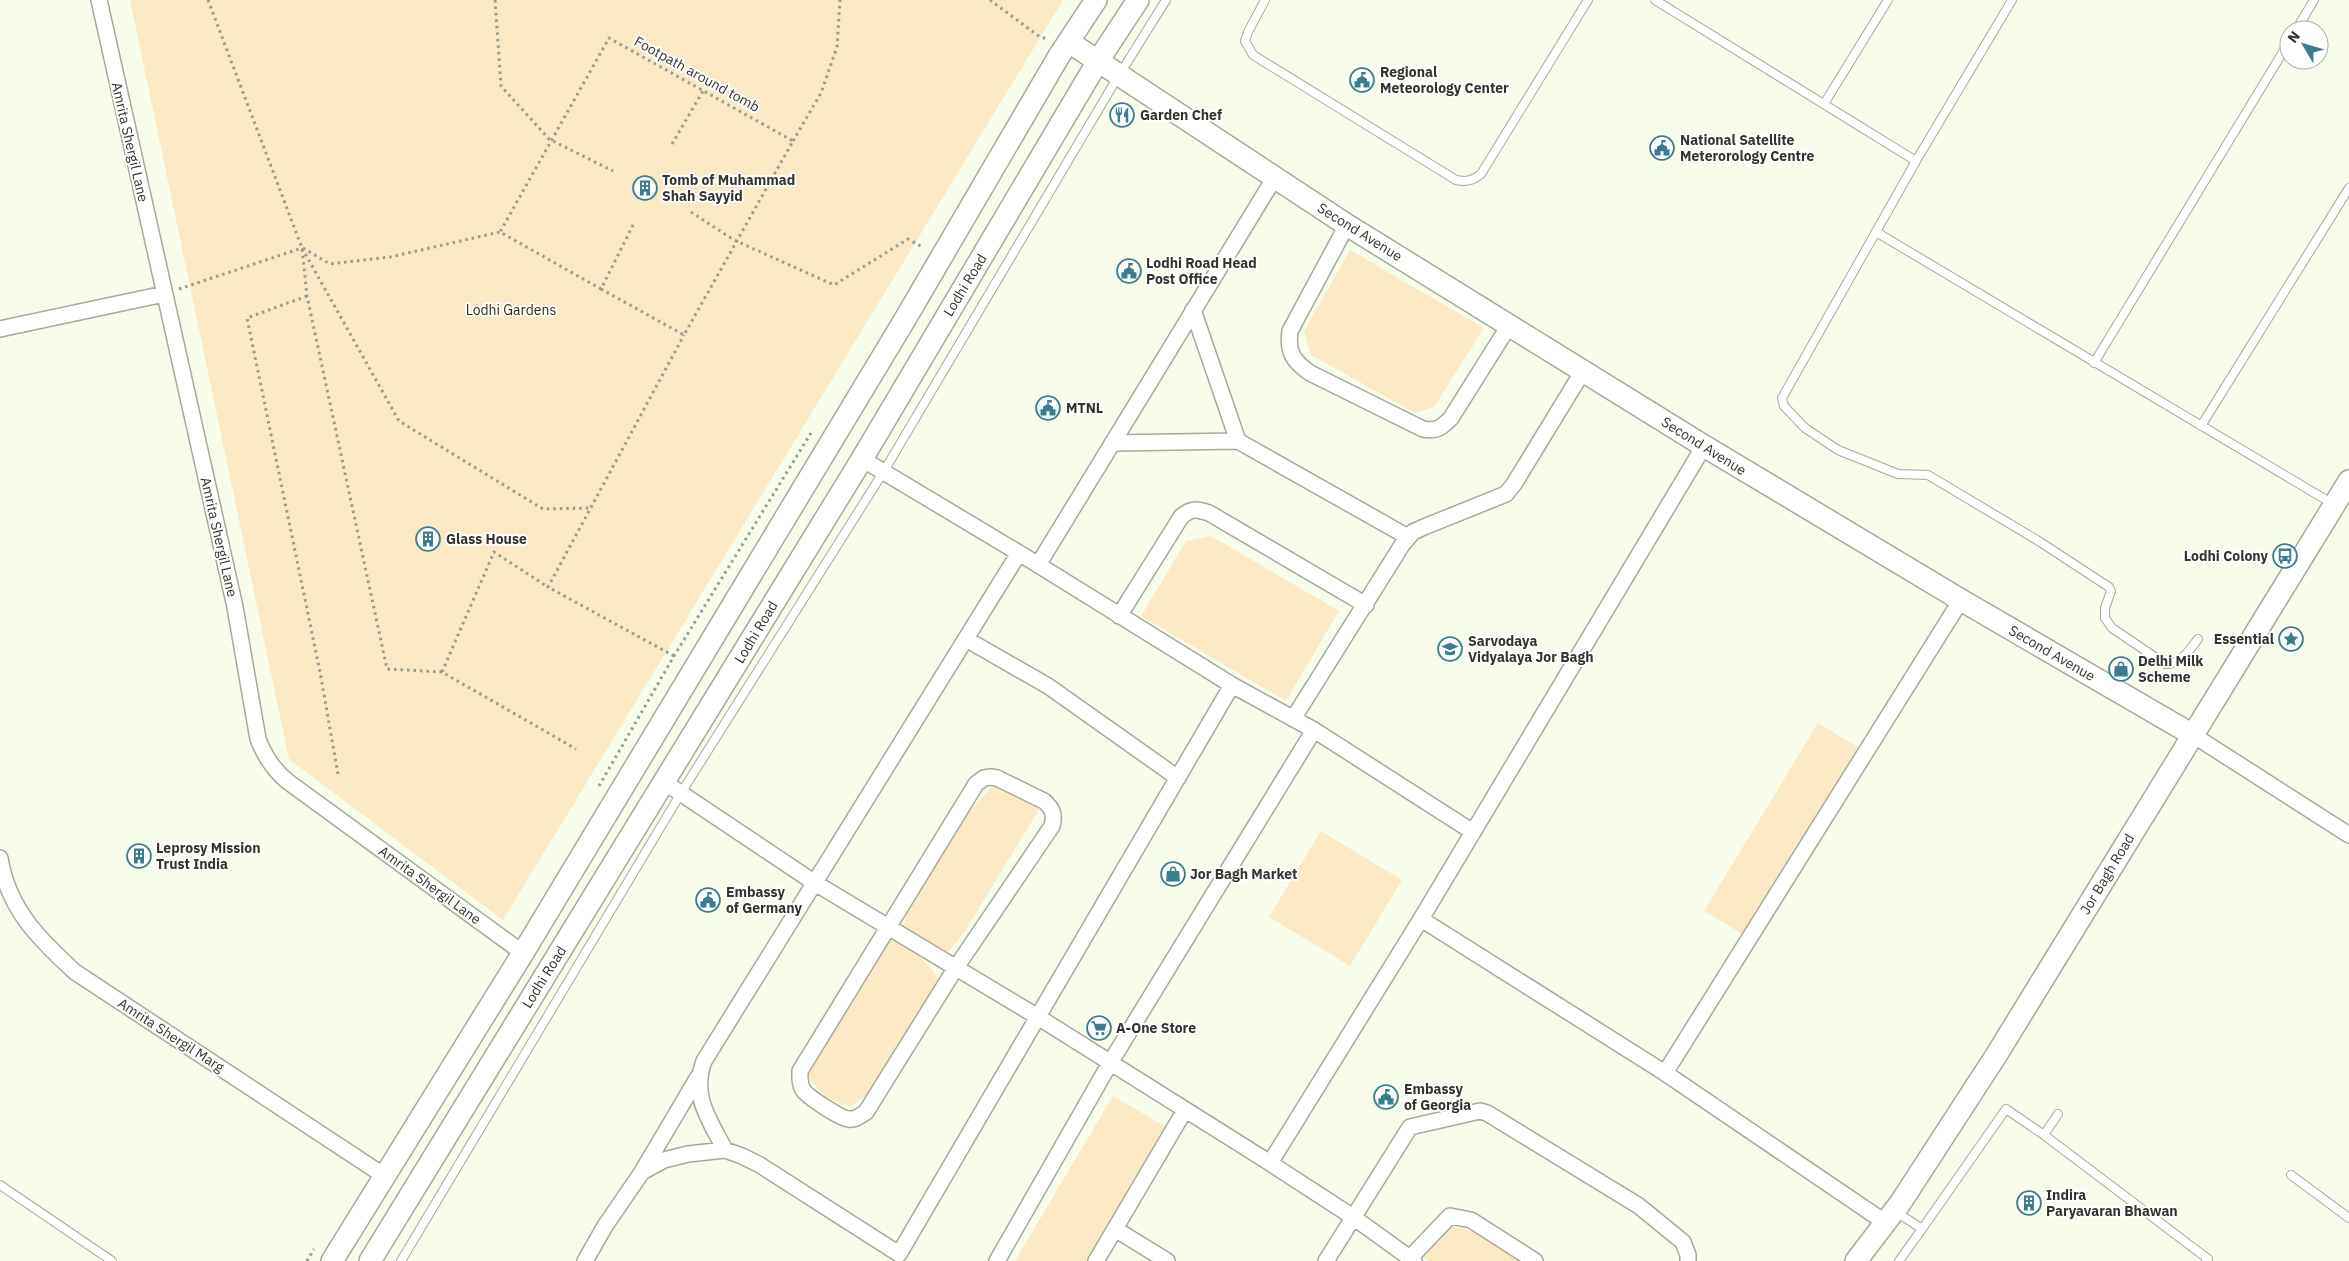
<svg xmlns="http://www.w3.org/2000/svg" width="2349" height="1261" viewBox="0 0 2349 1261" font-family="'IBM Plex Sans',sans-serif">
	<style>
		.green { fill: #fbe8c4 }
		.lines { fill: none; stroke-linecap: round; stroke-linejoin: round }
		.lane-casing { stroke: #a5ab99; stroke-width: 10 }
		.street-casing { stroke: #a5ab99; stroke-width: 18 }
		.secondary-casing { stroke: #a5ab99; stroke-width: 24 }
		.path { stroke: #989c8f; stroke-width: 3; stroke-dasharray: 2.5 4; stroke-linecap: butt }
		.lane { stroke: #fff; stroke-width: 8 }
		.street { stroke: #fff; stroke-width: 15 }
		.secondary { stroke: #fff; stroke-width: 21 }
		.labels { text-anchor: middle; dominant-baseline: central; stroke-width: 4; stroke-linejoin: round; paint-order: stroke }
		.poi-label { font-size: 14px; font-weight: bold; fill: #32342d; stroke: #fff; text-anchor: start }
		.street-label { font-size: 14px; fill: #32342d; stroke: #fff }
		.park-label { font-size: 14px; fill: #392907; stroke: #fff }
	</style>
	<rect width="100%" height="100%" fill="#f7fdea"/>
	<path class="green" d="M 130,0 L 1063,0 L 503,920 L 289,759 Z
		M 1350,250 L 1484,328 L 1434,407 L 1415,413 L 1311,355 L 1304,331 Z
		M 1211,536 L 1339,611 L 1286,701 L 1141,616 L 1186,541 Z
		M 1818,723 L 1858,747 L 1744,935 L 1704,911 Z
		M 997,784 L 1027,798 L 1040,808 L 968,926 L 950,950 L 942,953 L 920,938 L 904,925 L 908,909 C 934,865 957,817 997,784 Z
		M 1321,831 L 1402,880 L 1350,966 L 1269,917 Z
		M 890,940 C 909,945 928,962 938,978 L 913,1023 L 866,1095 L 852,1106 C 831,1103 820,1092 807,1076 L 809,1069 Z
		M 1113,1096 L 1166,1127 L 1086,1261 L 1015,1261 Z
		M 1452,1227 C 1479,1230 1500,1246 1522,1261 L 1429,1261 L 1424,1257 Z"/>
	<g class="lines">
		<g class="lane-casing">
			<path id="lane" d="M 1265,0 L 1248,32 L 1245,41 L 1253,55 L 1456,180 C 1466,182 1472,181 1481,174 L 1588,0
				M 1655,0 L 1916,161
				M 2012,0 L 1916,161 L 1782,398 L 1784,406 L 1805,428 L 1838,450 L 1898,474 L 1928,475 L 2037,540 L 2109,587 L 2111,591 L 2105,608 L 2105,618 L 2112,628 L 2165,664 C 2181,665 2189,650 2198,639
				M 2296,30 L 2314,0
				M 1824,104 L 1888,0
				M 1876,232 L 2333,504
				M 2094,363 L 2289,42
				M 2201,426 L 2349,188
				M 2044,1135 L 2208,1259 L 2206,1261
				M 2291,1175 L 2349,1218
				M 0,1185 L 112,1261
				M 1895,1211 L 1922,1229 L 2006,1109 L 2044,1135 L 2058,1114
				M 401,1261 L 681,793 L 884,471 L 1113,85 L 1166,0
				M 1899,1261 L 1922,1229"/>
		</g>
		<g class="street-casing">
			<path id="street" d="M 99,0 L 235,607 L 258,739 C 265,757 273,769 287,781 L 523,953
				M 1347,225 L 1290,331 C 1287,352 1293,361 1310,373 L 1423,429 C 1437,432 1442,427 1451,418 L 1510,324
				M 1193,310 L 1238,441 L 1408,537
				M 0,329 L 164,294
				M 1112,443 L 1238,441
				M 862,459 L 1019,553 L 1232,685 L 1314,730 L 1473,832
				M 1038,565 L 1275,177
				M 1119,616 L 1181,517 C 1191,508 1196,509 1209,513 L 1366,605
				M 966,639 L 1048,686 L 1178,778
				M 1293,719 L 1402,545 L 1413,532 L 1424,527 L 1506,494 L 1514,484 L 1583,371
				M 2193,735 L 2349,835
				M 991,777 L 997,778 L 1044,801 C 1053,809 1055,815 1052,826 L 955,969 L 866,1112 C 861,1115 856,1120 849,1119 C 841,1119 808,1097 803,1090 C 799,1083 800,1078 800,1071 L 976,784 L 984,778 Z
				M 664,782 L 815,883 L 1038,1017 L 1270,1163 L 1353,1217 L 1414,1261
				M 0,858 C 8,909 39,939 75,972 L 383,1175
				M 1421,919 L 1665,1073 L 1886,1223
				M 1665,1073 L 1961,600
				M 725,1150 C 709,1119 691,1096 704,1061 L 1019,553
				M 1270,1163 L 1421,919 L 1704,446
				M 643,1170 L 698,1077
				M 1115,1229 L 1167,1261
				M 1410,1258 L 1450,1216 L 1471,1220 L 1535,1261
				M 585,1261 L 605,1226 L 642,1172 L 664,1160 L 688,1154 L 725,1150 L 742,1156 L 760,1165 L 899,1254 L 1232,685
				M 997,1261 L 1110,1063 L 1314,730
				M 1096,1261 L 1185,1110
				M 1326,1261 L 1410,1127 L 1480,1111 L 1487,1113 L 1639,1206 L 1683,1242 L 1688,1255 L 1688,1261"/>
		</g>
		<g class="secondary-casing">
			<path id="secondary" d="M 1069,42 L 1347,225 L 1704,446 L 1961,600 L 2193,735
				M 332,1261 L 523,953 L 904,321 L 1059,56 L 1096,0
				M 370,1261 L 862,459 L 1098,61 L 1138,0
				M 1856,1261 L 1901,1202 L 1997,1054 L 2349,481"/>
		</g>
		<path class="path" d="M 208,0 L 302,248 L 307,296 L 387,669 L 442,672 L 576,749
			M 495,0 L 501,86 L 549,139 L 613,171
			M 990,0 L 1040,37 L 1048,39
			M 793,141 L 821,93 L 837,47 L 840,0
			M 672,144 L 703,91
			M 691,212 L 734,240 L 834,285 L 908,239 L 924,248
			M 303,248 L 330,264 L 390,257 L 500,232
			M 179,289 L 302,248 L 399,421 L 543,509 L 591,508
			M 601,289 L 684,335 L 793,141 L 609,38 L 500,232 L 601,289 L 634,223
			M 307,296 L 247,318 L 320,672 L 338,774
			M 674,656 L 548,587 L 684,335
			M 442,672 L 494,552 L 548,587
			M 599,786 L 674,656 L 811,433
			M 307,1261 L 314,1249"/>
		<use href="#lane" class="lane"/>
		<use href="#street" class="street"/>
		<use href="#secondary" class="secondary"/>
	</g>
	<defs>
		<g id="civic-ring" transform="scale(1.25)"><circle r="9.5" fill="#fff" stroke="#3b7d8e" stroke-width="1.5"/><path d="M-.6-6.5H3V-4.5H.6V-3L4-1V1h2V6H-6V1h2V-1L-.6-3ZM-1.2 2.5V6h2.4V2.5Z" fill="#3b7d8e"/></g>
		<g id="restaurant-ring" transform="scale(1.25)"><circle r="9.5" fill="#fff" stroke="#3b7d8e" stroke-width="1.5"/><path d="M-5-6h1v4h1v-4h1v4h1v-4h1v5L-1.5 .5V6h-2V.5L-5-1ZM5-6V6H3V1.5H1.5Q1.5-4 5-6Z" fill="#3b7d8e"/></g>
		<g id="building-ring" transform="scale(1.25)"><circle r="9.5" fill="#fff" stroke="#3b7d8e" stroke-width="1.5"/><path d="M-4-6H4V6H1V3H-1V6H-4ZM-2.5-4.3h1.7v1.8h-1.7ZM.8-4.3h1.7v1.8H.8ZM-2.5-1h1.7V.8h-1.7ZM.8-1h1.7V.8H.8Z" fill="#3b7d8e"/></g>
		<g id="bus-ring" transform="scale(1.25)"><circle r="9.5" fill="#fff" stroke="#3b7d8e" stroke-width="1.5"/><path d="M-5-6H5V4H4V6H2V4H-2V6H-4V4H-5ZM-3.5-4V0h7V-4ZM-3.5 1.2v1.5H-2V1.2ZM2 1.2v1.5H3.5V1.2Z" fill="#3b7d8e"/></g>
		<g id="sight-ring" transform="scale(1.25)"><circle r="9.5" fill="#fff" stroke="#3b7d8e" stroke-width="1.5"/><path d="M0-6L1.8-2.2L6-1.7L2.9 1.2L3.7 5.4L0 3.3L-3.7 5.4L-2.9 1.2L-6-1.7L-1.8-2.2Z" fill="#3b7d8e"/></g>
		<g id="school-ring" transform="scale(1.25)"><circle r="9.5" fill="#fff" stroke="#3b7d8e" stroke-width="1.5"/><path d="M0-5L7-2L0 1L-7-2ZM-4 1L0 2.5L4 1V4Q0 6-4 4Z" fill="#3b7d8e"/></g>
		<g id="shop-ring" transform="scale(1.25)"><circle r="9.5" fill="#fff" stroke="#3b7d8e" stroke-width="1.5"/><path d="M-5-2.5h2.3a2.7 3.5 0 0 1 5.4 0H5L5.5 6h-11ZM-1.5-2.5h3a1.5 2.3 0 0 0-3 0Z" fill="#3b7d8e"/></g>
		<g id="supermarket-ring" transform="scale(1.25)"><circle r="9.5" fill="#fff" stroke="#3b7d8e" stroke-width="1.5"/><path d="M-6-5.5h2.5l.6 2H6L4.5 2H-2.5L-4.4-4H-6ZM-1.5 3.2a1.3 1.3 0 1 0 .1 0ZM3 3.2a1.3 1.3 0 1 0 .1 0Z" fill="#3b7d8e"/></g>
	</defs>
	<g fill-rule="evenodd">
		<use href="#civic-ring" x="1362" y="80"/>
		<use href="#restaurant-ring" x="1122" y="115"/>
		<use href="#civic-ring" x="1662" y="148"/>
		<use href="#building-ring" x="645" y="188"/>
		<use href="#civic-ring" x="1129" y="271"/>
		<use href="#civic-ring" x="1048" y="408"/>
		<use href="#building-ring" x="428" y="539"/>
		<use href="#bus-ring" x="2285" y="556"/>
		<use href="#sight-ring" x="2291" y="639"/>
		<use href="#school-ring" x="1450" y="649"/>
		<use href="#shop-ring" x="2121" y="669"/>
		<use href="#building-ring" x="139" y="856"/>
		<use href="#shop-ring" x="1173" y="874"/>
		<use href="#civic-ring" x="708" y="900"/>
		<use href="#supermarket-ring" x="1099" y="1028"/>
		<use href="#civic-ring" x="1386" y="1097"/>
		<use href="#building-ring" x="2029" y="1203"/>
	</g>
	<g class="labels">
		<g class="poi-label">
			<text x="1380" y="72">Regional<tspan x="1380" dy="16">Meteorology Center</tspan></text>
			<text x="1140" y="115">Garden Chef</text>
			<text x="1680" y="140">National Satellite<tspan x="1680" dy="16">Meterorology Centre</tspan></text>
			<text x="662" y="180">Tomb of Muhammad<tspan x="662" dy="16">Shah Sayyid</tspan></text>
			<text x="1146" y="263">Lodhi Road Head<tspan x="1146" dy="16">Post Office</tspan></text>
			<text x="1066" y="408">MTNL</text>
			<text x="446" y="539">Glass House</text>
			<text x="2268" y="556" text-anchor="end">Lodhi Colony</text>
			<text x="2274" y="639" text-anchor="end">Essential</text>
			<text x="1468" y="641">Sarvodaya<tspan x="1468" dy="16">Vidyalaya Jor Bagh</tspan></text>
			<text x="2138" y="661">Delhi Milk<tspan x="2138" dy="16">Scheme</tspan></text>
			<text x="156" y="848">Leprosy Mission<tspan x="156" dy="16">Trust India</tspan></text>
			<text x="1190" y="874">Jor Bagh Market</text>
			<text x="726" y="892">Embassy<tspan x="726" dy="16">of Germany</tspan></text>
			<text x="1116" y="1028">A-One Store</text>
			<text x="1404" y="1089">Embassy<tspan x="1404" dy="16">of Georgia</tspan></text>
			<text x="2046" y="1195">Indira<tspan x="2046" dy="16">Paryavaran Bhawan</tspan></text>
		</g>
		<g class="street-label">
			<text transform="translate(697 74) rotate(29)">Footpath around tomb</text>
			<text transform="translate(130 142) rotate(77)">Amrita Shergil Lane</text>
			<text transform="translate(1360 232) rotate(32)">Second Avenue</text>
			<text transform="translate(965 285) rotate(-59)">Lodhi Road</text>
			<text transform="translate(1704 446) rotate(32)">Second Avenue</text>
			<text transform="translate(219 537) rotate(77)">Amrita Shergil Lane</text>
			<text transform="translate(756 632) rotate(-59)">Lodhi Road</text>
			<text transform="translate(2052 653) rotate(30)">Second Avenue</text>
			<text transform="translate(2107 874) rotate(-59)">Jor Bagh Road</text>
			<text transform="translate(430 885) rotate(36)">Amrita Shergil Lane</text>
			<text transform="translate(544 977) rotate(-58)">Lodhi Road</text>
			<text transform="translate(171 1035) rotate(33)">Amrita Shergil Marg</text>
		</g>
		<g class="park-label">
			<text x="511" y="310">Lodhi Gardens</text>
		</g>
	</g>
	<g transform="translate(2304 45) rotate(308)"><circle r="24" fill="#ffffff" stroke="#adaeab"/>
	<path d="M0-4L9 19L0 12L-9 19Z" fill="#3b7d8e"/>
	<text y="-8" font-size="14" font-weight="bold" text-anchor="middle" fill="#32342d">N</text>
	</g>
</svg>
